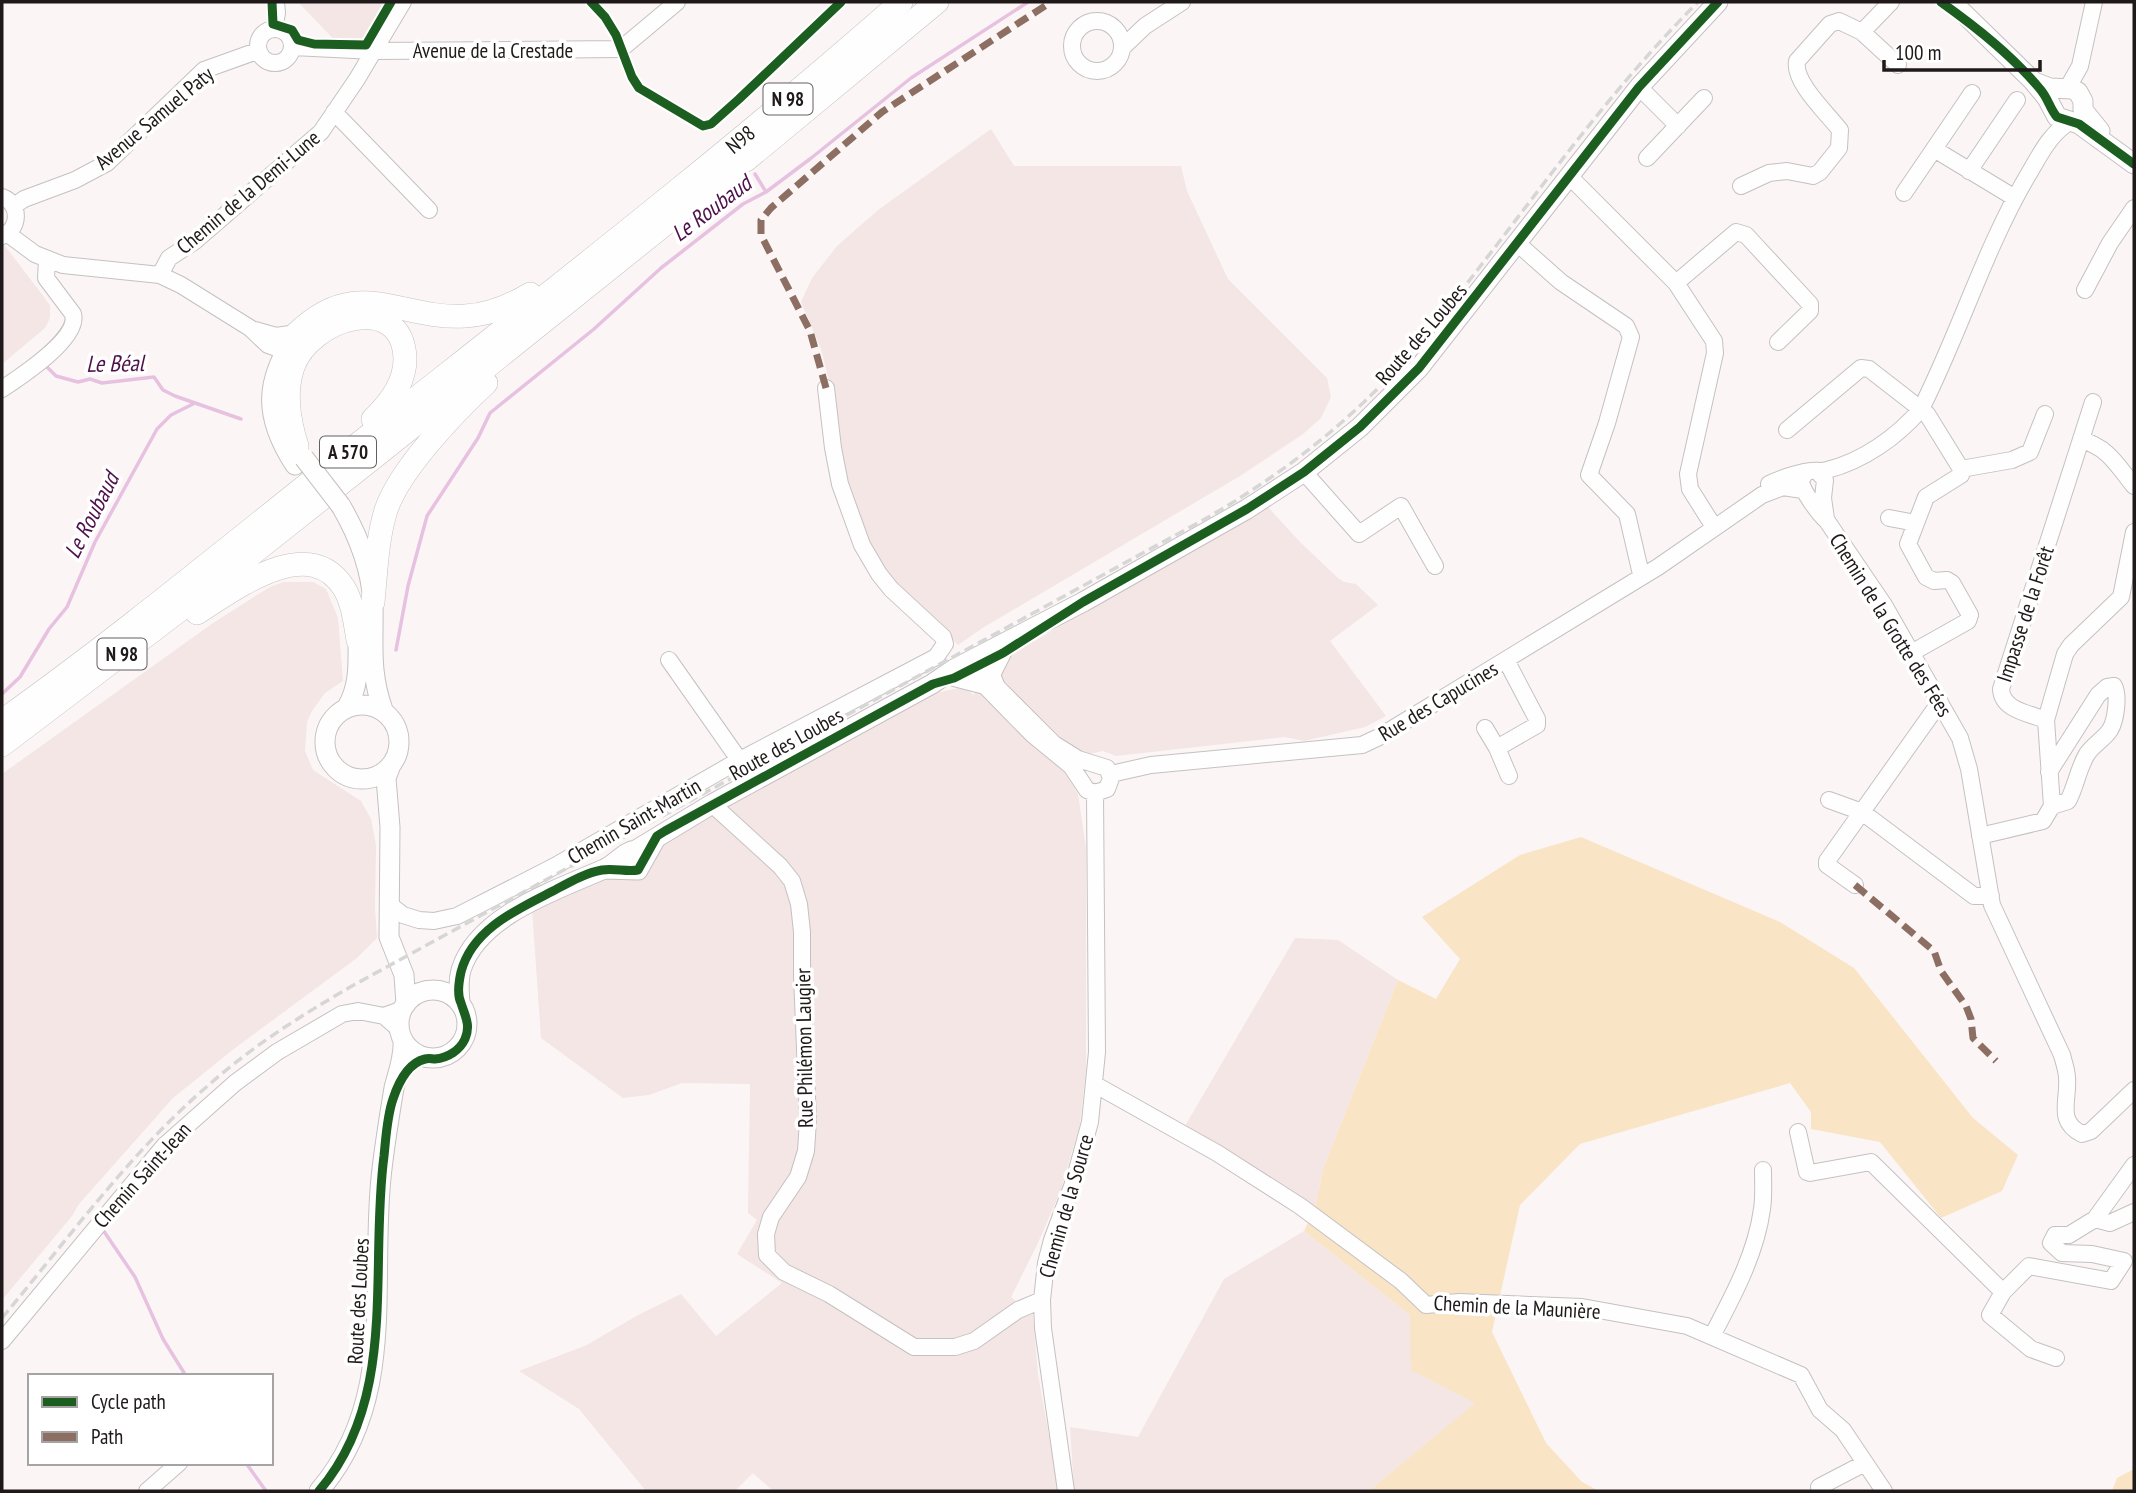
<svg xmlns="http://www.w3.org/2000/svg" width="2136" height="1493" viewBox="0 0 2136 1493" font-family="'PT Sans Narrow',sans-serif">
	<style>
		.built { fill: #f3e6e5 }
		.green { fill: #f9e4c5 }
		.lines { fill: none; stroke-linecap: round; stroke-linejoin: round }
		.stream { stroke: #e7c1e0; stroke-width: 3.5 }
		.minor-casing { stroke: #c5c1c0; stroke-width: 18 }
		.major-casing { stroke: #c5c1c0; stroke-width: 21 }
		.highway-casing { stroke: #c5c1c0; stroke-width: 24 }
		.minor { stroke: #fefefe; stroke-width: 16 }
		.major { stroke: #fefefe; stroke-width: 19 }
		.highway { stroke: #fefefe; stroke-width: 23 }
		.rail { stroke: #d7d6d6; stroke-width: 3.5; stroke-dasharray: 10 5; stroke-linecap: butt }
		.major-bridge-casing { stroke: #c5c1c0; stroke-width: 21; stroke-linecap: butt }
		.major-bridge { stroke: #fefefe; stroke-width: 19 }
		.quiet { stroke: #8d6e63; stroke-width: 7; stroke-dasharray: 14 7; stroke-linecap: butt }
		.cycleway-casing { stroke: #fff; stroke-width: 13 }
		.cycleway { stroke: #1b5e20; stroke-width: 9 }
		.labels { text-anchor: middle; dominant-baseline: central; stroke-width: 7; stroke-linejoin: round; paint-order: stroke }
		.shield { fill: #fff; stroke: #625e5e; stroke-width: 2 }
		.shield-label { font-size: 19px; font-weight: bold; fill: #1f1919 }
		.street-label { font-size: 21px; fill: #1f1919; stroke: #fff }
		.water-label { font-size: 23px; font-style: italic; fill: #4e104a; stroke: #fff }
	</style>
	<rect width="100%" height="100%" fill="#fbf6f5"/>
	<path class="built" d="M 298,2 L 388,2 L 357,54 L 344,50 Z
		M 991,129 L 1014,166 L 1181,166 L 1187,191 L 1228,279 L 1327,378 L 1331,397 L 1321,418 L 1303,434 L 1240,476 L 984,627 L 958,645 L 891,580 L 875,558 L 840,469 L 832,393 L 821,349 L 801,302 L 812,278 L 837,246 L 878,210 Z
		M 2,242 L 50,305 L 50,318 L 45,328 L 2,364 Z
		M 1268,507 L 1300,542 L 1338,578 L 1344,582 L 1356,584 L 1378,605 L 1330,641 L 1386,716 L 1365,727 L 1304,741 L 1285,737 L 1116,756 L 1103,751 L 1085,755 L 1065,773 L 1078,794 L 1086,848 L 1086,1069 L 1080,1124 L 1061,1190 L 1037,1245 L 1011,1297 L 1033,1315 L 1038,1375 L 1059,1491 L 773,1491 L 753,1473 L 735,1491 L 646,1491 L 579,1409 L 519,1371 L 587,1345 L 638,1315 L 681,1294 L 716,1336 L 782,1283 L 737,1254 L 757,1220 L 748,1213 L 750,1084 L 682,1083 L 649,1095 L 623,1098 L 541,1038 L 532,909 L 936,693 L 963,687 L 974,695 L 985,669 Z
		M 283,582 L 313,582 L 326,589 L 338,618 L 343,681 L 325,693 L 312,711 L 307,722 L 305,751 L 313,770 L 361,801 L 371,819 L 376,845 L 375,908 L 377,938 L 357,958 L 235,1048 L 173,1098 L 79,1204 L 72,1216 L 2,1300 L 2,774 L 213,623 L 270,587 Z
		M 1295,938 L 1338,940 L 1398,980 L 1323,1169 L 1315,1208 L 1185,1126 Z
		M 1304,1231 L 1410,1315 L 1412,1370 L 1476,1403 L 1369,1491 L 1074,1491 L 1070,1427 L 1138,1437 L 1224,1279 Z"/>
	<path class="green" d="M 1581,837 L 1780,922 L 1854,968 L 1973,1118 L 2018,1155 L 2002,1191 L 1941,1218 L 1880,1142 L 1811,1129 L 1811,1112 L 1790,1083 L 1580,1144 L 1520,1205 L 1492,1332 L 1546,1443 L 1582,1482 L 1599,1491 L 1369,1491 L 1475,1403 L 1411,1370 L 1410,1315 L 1304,1231 L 1315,1208 L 1323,1169 L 1398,980 L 1436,999 L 1460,959 L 1422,917 L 1520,855 Z
		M 2134,1469 L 2134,1491 L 2112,1491 L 2117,1478 Z"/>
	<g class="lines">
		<path class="stream" d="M 755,174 L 766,192
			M 44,364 L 56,376 L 78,382 L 90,379 L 102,383 L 154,377 L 163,390 L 175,396 L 241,419
			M 396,650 L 408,586 L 427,516 L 478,438 L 490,413 L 594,329 L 661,268 L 743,204 L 766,192 L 810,159 L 911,78 L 1028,2
			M 2,694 L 20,677 L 49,629 L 67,607 L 95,542 L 157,429 L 171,415 L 195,403
			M 103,1230 L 135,1277 L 163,1339 L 186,1376
			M 246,1463 L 266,1491"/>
		<g class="minor-casing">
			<path id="minor" d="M1072 46a25 25 0 1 1 50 0a25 25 0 1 1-50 0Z
				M258 46a17 17 0 1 1 34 0a17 17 0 1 1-34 0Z
				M 274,29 L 277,13 L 276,2
				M 1862,32 L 1891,2
				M 293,47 L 374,51 L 621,49 L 677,2
				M 1122,48 L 1145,26 L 1182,2
				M 1639,87 L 1678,126
				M 2067,89 L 2080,66 L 2094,2
				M 334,112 L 429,210
				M 1934,149 L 1972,93
				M 1647,158 L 1704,98
				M 1969,171 L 2017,100
				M 1569,176 L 1676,283 L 1714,341 L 1715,353 L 1688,474 L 1690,489 L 1714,527
				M 1741,186 L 1769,173 L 1787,171 L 1813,176 L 1820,172 L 1839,148 L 1840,130 C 1827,113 1793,82 1797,61 L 1830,24 L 1839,21 L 1862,32 L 1898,65
				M 1904,193 L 1934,149 L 2015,198
				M 2,197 C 21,204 20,229 2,236
				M 14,206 L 24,199 L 75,180 L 107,163 L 204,70 L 257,51
				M 8,234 L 35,254 L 63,265 L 160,275 L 181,285 L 250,328 L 268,345 L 285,351
				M 1517,243 L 1561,282 L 1626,326 L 1631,337 L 1607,423 L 1589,475 L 1627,514 L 1640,570 L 1644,575
				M 160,275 L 169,258 L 195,241 L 321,132 L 357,79 L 403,2
				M 1676,283 L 1736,232 L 1746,235 L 1810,304 L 1810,311 L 1778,342
				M 2085,290 L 2110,243 L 2134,208
				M 255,330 L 276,336 L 297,333
				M 2,389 C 20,377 80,338 73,314 L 46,278 L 47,260
				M 1787,430 L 1861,368 L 1869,369 L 1927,414 L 1961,469 L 1961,475 L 1926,497 L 1908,544 L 1926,577 L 1934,581 L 1947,580 L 1952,583 L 1970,615 L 1968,621 L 1913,652
				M 2081,440 C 2108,447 2117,465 2134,486
				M 1961,469 L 2012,460 L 2030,452 L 2045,414
				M 1304,472 L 1359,534 L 1401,506 L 1435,566
				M 1818,472 L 1825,480 L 1823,498 L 1826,519
				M 1805,473 L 1801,481 C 1802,491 1819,514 1827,521 L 1884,605 L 1960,738 L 1969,769 L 1992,905 L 2062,1055 C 2064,1063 2067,1071 2067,1078 C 2069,1101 2056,1121 2082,1134 L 2091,1131 L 2134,1090
				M 1769,484 C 1782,478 1797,473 1811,471 C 1816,470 1821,472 1827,470 C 1863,461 1897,437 1921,409 C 1960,332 1984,250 2028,175 C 2040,155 2050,133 2071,121
				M 1889,518 L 1916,523
				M 669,660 L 740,761
				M 965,663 L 986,669 L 992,675 L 997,687 L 1054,744 L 1078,759 L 1107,768 L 1111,778 L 1107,789 L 1095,793 L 1087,790 L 1071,766 L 1032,734 L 985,686 L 978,674 L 979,665 L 987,652
				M 992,675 L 1003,653
				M 954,678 L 985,686
				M 2046,720 C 2028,713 2002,710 2001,689 L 2093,402
				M 1485,728 L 1497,748 L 1537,725 L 1537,719 L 1506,660
				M 1497,748 L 1509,776
				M 2049,772 L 2098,695 L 2107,687 L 2114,686 C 2119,696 2116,720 2110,730 C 2104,739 2093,745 2087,754 C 2078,769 2076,786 2068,801 L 2052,806
				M 1111,774 L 1151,765 L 1362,745 L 1379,737 L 1658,567 L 1762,495 L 1783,487 L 1803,490
				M 1829,800 L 1862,812 L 1974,896 L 1991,896
				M 712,804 L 780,866 L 792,881 L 799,904 L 802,932 L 802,976 L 808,1120 L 806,1151 L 798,1177 L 771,1217 L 766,1234 L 767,1255 L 784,1272 L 829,1294 L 914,1347 L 955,1347 L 974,1341 L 1018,1310 L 1042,1300
				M 1980,836 L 2043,821 L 2052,806 L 2046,720 L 2065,654 L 2071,645 L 2121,597 L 2134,532
				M 1855,885 L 1827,865 L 1827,861 L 1940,702
				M 389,904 L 403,915 L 419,920 L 434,921 L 457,916 L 555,866 L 736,762 L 936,657 L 945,644 L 943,637 L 891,589 L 879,574 L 862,545 L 840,484 L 833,448 L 826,388
				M 384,1016 L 399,1029
				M 1094,1084 L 1217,1153 L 1300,1206 L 1401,1281 L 1426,1305 L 1459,1302 L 1582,1307 L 1687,1326 L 1801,1375 L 1820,1410 L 1843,1430 L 1884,1491
				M 1798,1132 L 1807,1172 L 1810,1173 L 1871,1162 L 2003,1292
				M 2134,1165 L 2095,1219 L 2110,1223 L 2134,1212
				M 1712,1336 C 1733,1296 1756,1254 1762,1209 C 1764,1196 1763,1183 1763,1170
				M 2,1341 L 164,1146 L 235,1083 L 277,1052 L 342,1014 L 358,1011 L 384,1016 L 403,1009
				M 2056,1358 L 2031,1349 L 1990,1315 L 2003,1292 L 2029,1266 L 2111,1281 L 2124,1261 L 2092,1254 L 2062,1253 L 2051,1243 L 2055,1235 L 2069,1235 L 2095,1219
				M 1819,1487 L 1865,1463
				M 147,1491 L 179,1463
				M 1066,1491 L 1043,1328 L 1042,1300 L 1046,1263 L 1052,1240 L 1074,1181 L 1090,1122 L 1097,1052 L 1095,793"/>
		</g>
		<g class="major-casing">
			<path id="major" d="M 1952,2 L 2033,81 L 2047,98 L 2057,117 L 2079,124 L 2134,164
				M 2034,82 L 2050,88 L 2072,89 L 2078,92 L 2083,101 L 2083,110 L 2100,131
				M 295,465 C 263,416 264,381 297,333
				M 341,506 C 359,537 371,568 373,603 C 374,644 369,670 383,710
				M325 742a37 37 0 1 1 74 0a37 37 0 1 1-74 0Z
				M 347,707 C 360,685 358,662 358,638
				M 391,765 L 386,778 L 390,827 L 389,937 L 404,975 L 406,1004
				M 604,869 L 638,870 L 656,838
				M399 1024a34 34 0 1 1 68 0a34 34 0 1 1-68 0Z
				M 460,1003 C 459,992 458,981 461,970 C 478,915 557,890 604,869 C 616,864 624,851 636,850 L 712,804 L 932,684 L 954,669 L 1083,602 L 1247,509 L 1304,472 L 1360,427 L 1419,368 L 1639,87 L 1718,2
				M 319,1491 C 397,1400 370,1287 381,1178 C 384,1148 389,1118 394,1088 C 398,1072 404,1058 403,1041"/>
		</g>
		<g class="highway-casing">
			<g id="highway">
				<path d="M 746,160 L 937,2"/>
				<path d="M 297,333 C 358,274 399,320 465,316 C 488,315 510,306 530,294"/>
				<path d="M 297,446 C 289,421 284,393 293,367 C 310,318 403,290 405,359 C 405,383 390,403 373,419"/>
				<path d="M 373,602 C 376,572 377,539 386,510 C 400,469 454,413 486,383"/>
				<path d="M 197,613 C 234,590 308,532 344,588 C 353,603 355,623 358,640"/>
				<path id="s1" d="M 2,721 C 130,630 252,527 376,430 C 553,290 732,151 901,2"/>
				<path d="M 2,745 L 214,584 L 383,450 L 756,151"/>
			</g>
		</g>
		<use href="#minor" class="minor"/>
		<use href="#major" class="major"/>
		<use href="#highway" class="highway"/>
		<path class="rail" d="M 2,1318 C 68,1239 132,1150 211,1083 C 254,1045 302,1015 352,986 L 1205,519 C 1271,481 1332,436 1385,381 C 1426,339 1460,292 1496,246 C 1560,162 1623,77 1698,2"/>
		<g class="major-bridge-casing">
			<path id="major-bridge" d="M 304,458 L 341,506"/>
		</g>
		<use href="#major-bridge" class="major-bridge"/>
		<path class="quiet" d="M 826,388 L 810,331 L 761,235 L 761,220 L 771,208 L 882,112 L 1051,2
			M 1855,885 L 1934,951 L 1941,971 L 1966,1006 L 1971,1019 L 1973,1038 L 1996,1061"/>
		<g class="cycleway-casing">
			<path id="cycleway" d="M 272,2 L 273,24 L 292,30 L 298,40 L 314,44 L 366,45 L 391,2
				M 591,2 L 605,17 L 616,35 L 632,77 L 639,88 L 703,126 L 711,124 L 739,99 L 841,2
				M 1941,2 C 1976,27 2012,55 2040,89 C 2048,98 2050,109 2057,117 L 2079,124 L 2134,164
				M 319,1491 C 399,1397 369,1269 384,1156 C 386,1137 387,1116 393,1099 C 398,1084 408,1063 425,1059 C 429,1058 432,1059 435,1059 C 448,1058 460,1050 465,1039 C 471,1025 465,1016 461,1003 C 457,995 459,981 461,972 C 472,929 518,909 553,891 C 568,883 585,873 602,870 C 614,868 627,872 638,870 L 657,836 L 665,831 L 933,684 L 954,678 L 1003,653 L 1083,602 L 1247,509 L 1304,472 L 1360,427 L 1419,368 L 1639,87 L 1718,2"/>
		</g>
		<use href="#cycleway" class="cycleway"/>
	</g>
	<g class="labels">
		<g class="shield">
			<rect x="763.5" y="83.5" width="49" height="31" rx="5"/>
			<rect x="320" y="436.5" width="56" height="31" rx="5"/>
			<rect x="97.5" y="638.5" width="49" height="31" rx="5"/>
		</g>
		<g class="shield-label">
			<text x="788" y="99">N 98</text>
			<text x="348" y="452">A 570</text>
			<text x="122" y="654">N 98</text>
		</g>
		<g class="street-label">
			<text x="493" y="50">Avenue de la Crestade</text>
			<text transform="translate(154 118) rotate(-40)">Avenue Samuel Paty</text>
			<text stroke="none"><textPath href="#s1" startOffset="940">N98</textPath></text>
			<text transform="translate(248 192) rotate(-40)">Chemin de la Demi-Lune</text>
			<text transform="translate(1421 334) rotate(-49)">Route des Loubes</text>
			<text transform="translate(2025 614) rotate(-72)">Impasse de la Forêt</text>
			<text transform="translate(1891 625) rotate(58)">Chemin de la Grotte des Fées</text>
			<text transform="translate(1438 701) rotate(-31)">Rue des Capucines</text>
			<text transform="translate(786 744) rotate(-29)">Route des Loubes</text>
			<text transform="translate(634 821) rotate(-30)">Chemin Saint-Martin</text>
			<text transform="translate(804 1048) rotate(-91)">Rue Philémon Laugier</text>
			<text transform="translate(142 1175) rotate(-48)">Chemin Saint-Jean</text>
			<text transform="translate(1066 1206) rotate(-74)">Chemin de la Source</text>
			<text transform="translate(358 1301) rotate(-87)">Route des Loubes</text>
			<text transform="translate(1517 1307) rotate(3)">Chemin de la Maunière</text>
		</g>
		<g class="water-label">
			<text transform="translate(711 208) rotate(-37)">Le Roubaud</text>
			<text transform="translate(115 363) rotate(-1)">Le Béal</text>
			<text transform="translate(91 515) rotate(-63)">Le Roubaud</text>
		</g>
	</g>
	<rect width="2136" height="1493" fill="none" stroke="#1f1919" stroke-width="7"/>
	<rect x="28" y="1374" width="245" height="91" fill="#ffffff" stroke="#a5a3a3" stroke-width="2"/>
	<rect x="42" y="1397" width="35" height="10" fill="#1b5e20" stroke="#a5a3a3" stroke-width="2"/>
	<text x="91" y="1409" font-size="21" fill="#1f1919">Cycle path</text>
	<rect x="42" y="1432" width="35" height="10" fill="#8d6e63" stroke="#a5a3a3" stroke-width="2"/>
	<text x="91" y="1444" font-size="21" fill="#1f1919">Path</text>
	<path d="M1884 60v10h156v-10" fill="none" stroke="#1f1919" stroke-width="3.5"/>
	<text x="1895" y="60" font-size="21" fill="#1f1919" stroke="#ffffff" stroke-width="5" paint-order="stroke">100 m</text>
</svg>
